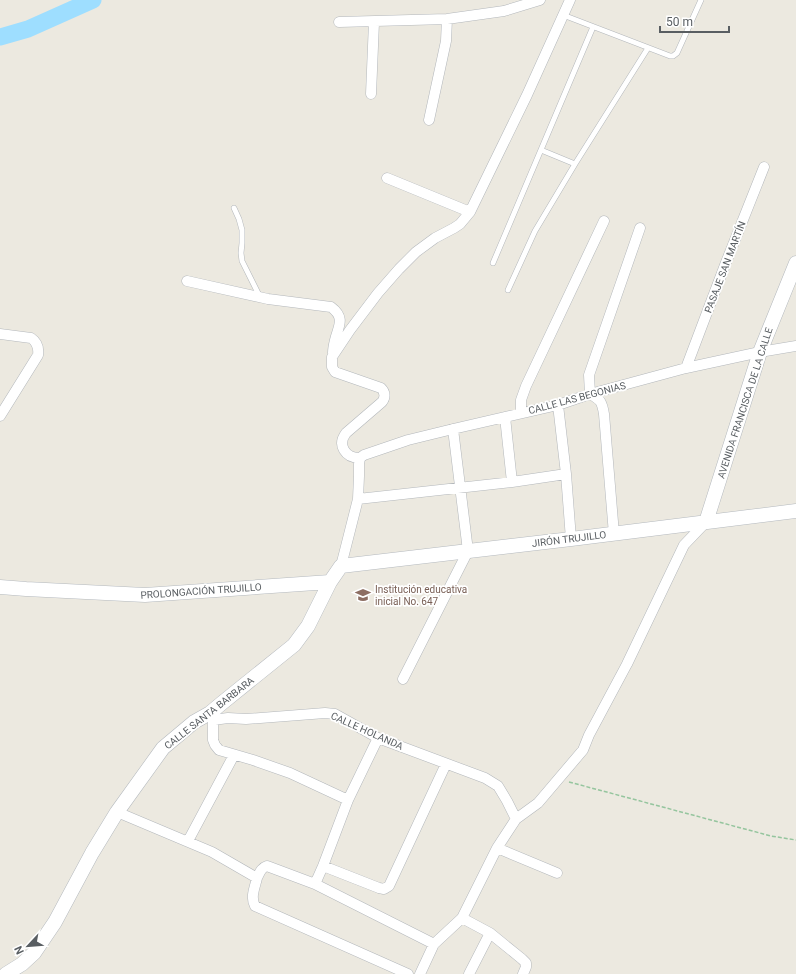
<svg xmlns="http://www.w3.org/2000/svg" width="796" height="974" viewBox="0 0 796 974" font-family="Roboto,sans-serif">
	<style>
		.lines { fill: none; stroke-linecap: round; stroke-linejoin: round }
		.river { stroke: #9edeff; stroke-width: 17 }
		.lane-casing { stroke: #b3b7bb; stroke-width: 6 }
		.street-casing { stroke: #b3b7bb; stroke-width: 11 }
		.secondary-casing { stroke: #b4b9be; stroke-width: 15 }
		.path { stroke: #95c59e; stroke-width: 1.5; stroke-dasharray: 4 2; stroke-linecap: butt }
		.lane { stroke: #fff; stroke-width: 5 }
		.street { stroke: #fff; stroke-width: 10 }
		.secondary { stroke: #fff; stroke-width: 14 }
		.labels { text-anchor: middle; dominant-baseline: central; stroke-width: 3.5; stroke-linejoin: round; paint-order: stroke }
		.street-label { font-size: 10px; fill: #595e62; stroke: #fff }
		.education-label { font-size: 10px; fill: #785e54; stroke: #fff; text-anchor: start }
	</style>
	<rect width="100%" height="100%" fill="#ece9e0"/>
	<g class="lines">
		<path class="river" d="M 0,37 L 28,29 L 93,0"/>
		<g class="lane-casing">
			<path id="lane" d="M 563,15 L 670,56 L 673,56 L 677,53 L 701,0
				M 541,150 L 575,164
				M 234,208 L 239,219 L 242,230 L 242,243 L 241,253 L 242,261 L 260,297
				M 493,263 L 593,27
				M 508,290 L 535,231 L 575,164 L 648,48"/>
		</g>
		<g class="street-casing">
			<path id="street" d="M 339,22 L 447,19 L 504,11 L 540,0
				M 371,94 L 374,22
				M 429,120 L 446,41 L 447,19
				M 387,178 L 470,212
				M 187,281 L 268,299 L 331,307 C 346,318 338,327 335,340 C 334,344 333,349 333,353
				M 0,334 L 31,338 C 37,342 39,348 38,355 L 0,416
				M 686,368 L 725,265 L 764,167
				M 558,405 L 566,474 L 571,539
				M 521,413 L 521,400 L 526,386 L 604,221
				M 505,417 L 512,482
				M 360,458 C 345,458 337,445 346,433 L 382,402 C 386,397 385,392 381,388 L 335,372 L 332,367 L 332,357 L 350,330 L 378,293 L 399,269 L 416,252 L 435,238 L 454,228 L 460,224 L 470,212 L 527,95 L 570,0
				M 360,458 L 364,455 L 408,440 L 453,429 L 558,405 L 590,394 L 686,368 L 760,352 L 796,346
				M 358,499 L 512,482 L 566,474
				M 614,534 L 604,414 C 602,402 601,400 590,394 L 589,375 L 640,228
				M 341,566 L 358,499 L 359,476 L 359,464 L 360,458
				M 403,679 L 468,551 L 453,429
				M 211,715 L 213,720 L 213,740 L 215,745 L 219,750 L 253,760 L 290,773 L 348,800
				M 213,720 L 228,718 L 246,719 L 325,713 L 335,714 L 378,738 L 485,778 L 498,786 L 507,801 L 516,819
				M 117,812 L 212,852 L 257,878 C 260,872 261,868 267,866 L 315,884 L 434,944 L 462,918
				M 188,841 L 234,755
				M 497,848 L 557,873
				M 323,866 L 379,888 L 384,889 L 389,886 L 446,764
				M 257,878 C 255,887 250,897 255,906 L 408,974
				M 315,884 L 323,866 L 348,800 L 378,738
				M 420,974 L 434,944
				M 469,974 L 490,933
				M 523,974 L 526,967 L 526,963 L 522,959 L 490,933 L 462,918 L 497,848 L 516,819 L 538,803 L 583,750 L 589,735 L 627,664 L 684,545 L 706,522"/>
		</g>
		<g class="secondary-casing">
			<path id="secondary" d="M 706,522 L 760,352 L 796,263
				M 0,587 L 26,589 L 145,595 L 330,582
				M 6,974 L 22,964 L 34,953 L 55,922 L 92,853 L 117,812 L 163,748 L 194,722 L 210,713 L 222,703 L 294,645 L 308,626 L 330,582 L 341,566 L 571,539 L 796,511"/>
		</g>
		<path class="path" d="M 569,782 L 771,836 L 796,840"/>
		<use href="#lane" class="lane"/>
		<use href="#street" class="street"/>
		<use href="#secondary" class="secondary"/>
	</g>
	<defs>
		<g id="school-bare" transform="scale(1.2)"><path d="M0-5L7-2L0 1L-7-2ZM-4 1L0 2.5L4 1V4Q0 6-4 4Z" fill="#8d6e63" stroke="#fff" stroke-width="2.5" paint-order="stroke"/></g>
	</defs>
	<g fill-rule="evenodd">
		<use href="#school-bare" x="363" y="595"/>
	</g>
	<g class="labels">
		<g class="street-label">
			<text transform="translate(725 267) rotate(-69)">PASAJE SAN MARTÍN</text>
			<text transform="translate(577 398) rotate(-15)">CALLE LAS BEGONIAS</text>
			<text transform="translate(745 403) rotate(-72)">AVENIDA FRANCISCA DE LA CALLE</text>
			<text transform="translate(569 539) rotate(-7)">JIRÓN TRUJILLO</text>
			<text transform="translate(201 591) rotate(-4)">PROLONGACIÓN TRUJILLO</text>
			<text transform="translate(209 713) rotate(-38)">CALLE SANTA BARBARA</text>
			<text transform="translate(367 731) rotate(24)">CALLE HOLANDA</text>
		</g>
		<g class="education-label">
			<text x="375" y="589">Institución educativa<tspan x="375" dy="12">inicial No. 647</tspan></text>
		</g>
	</g>
	<g transform="translate(28 946) rotate(244)" stroke="#ffffff" stroke-width="3" paint-order="stroke">
	<path d="M0-3L7 15L0 10L-7 15Z" fill="#595e62"/>
	<text y="-6" font-size="11" font-weight="bold" text-anchor="middle" fill="#595e62">N</text>
	</g>
	<path d="M660 26v6h69v-6" fill="none" stroke="#595e62" stroke-width="2"/>
	<text x="666" y="26" font-size="12" fill="#595e62" stroke="#ffffff" stroke-width="3" paint-order="stroke">50 m</text>
</svg>
